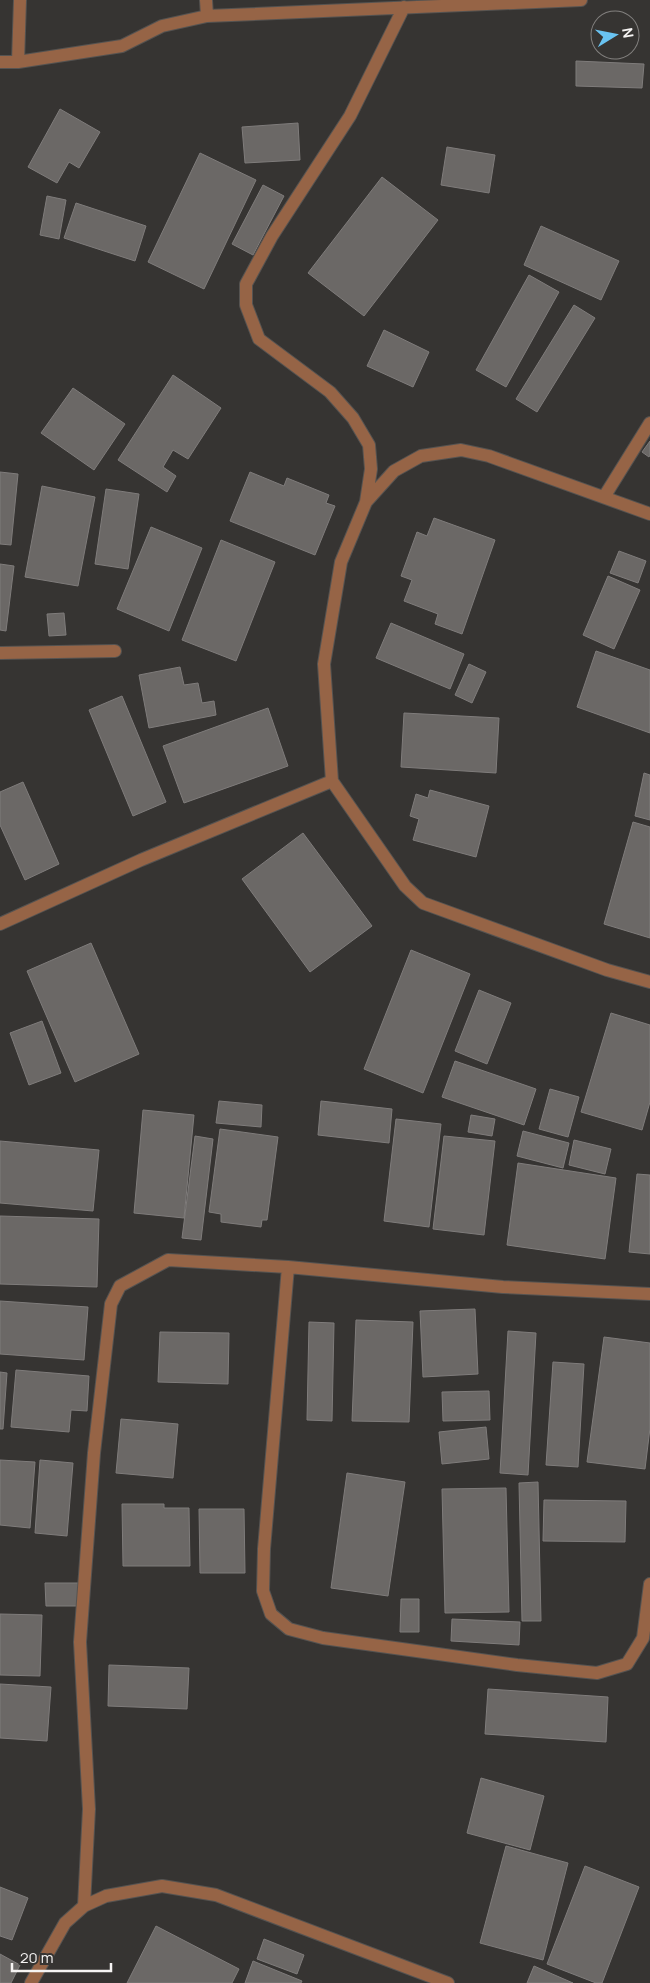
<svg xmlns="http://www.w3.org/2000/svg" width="650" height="1983" viewBox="0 0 650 1983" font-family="Manrope,sans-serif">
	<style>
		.building { fill: #6b6866; stroke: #7f7c7b }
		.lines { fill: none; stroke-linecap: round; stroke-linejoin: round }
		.street-casing { stroke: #555351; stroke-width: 14 }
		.street { stroke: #966446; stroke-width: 12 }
	</style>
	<rect width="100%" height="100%" fill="#363432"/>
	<path class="building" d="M 576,61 L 644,64 L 642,88 L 576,86 Z
		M 60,109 L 100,132 L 79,168 L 69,162 L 57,183 L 28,167 Z
		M 298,123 L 300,160 L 245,163 L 242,127 Z
		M 447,147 L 495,155 L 489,193 L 441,185 Z
		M 200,153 L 256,180 L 204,289 L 148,262 Z
		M 382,177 L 438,220 L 364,316 L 308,273 Z
		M 263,185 L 284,196 L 253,255 L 232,244 Z
		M 47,196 L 66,200 L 59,239 L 40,235 Z
		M 76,203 L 146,226 L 135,261 L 64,238 Z
		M 541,226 L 619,261 L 601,300 L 524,265 Z
		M 529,275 L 559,292 L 506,387 L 476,370 Z
		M 574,305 L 595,318 L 537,412 L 516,399 Z
		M 384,330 L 429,352 L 413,387 L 367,366 Z
		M 173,375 L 221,408 L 188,459 L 173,450 L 163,467 L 176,476 L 167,492 L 118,460 Z
		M 73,388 L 125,424 L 94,470 L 41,433 Z
		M 650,441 L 650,455 L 649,457 L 642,452 Z
		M 0,472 L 18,474 L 11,545 L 0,544 Z
		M 250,472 L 284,486 L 287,478 L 329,495 L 326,503 L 335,506 L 315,555 L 230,521 Z
		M 42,486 L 95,497 L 78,586 L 25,577 Z
		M 106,489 L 139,494 L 128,569 L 95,564 Z
		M 434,518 L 495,540 L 462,634 L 435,624 L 438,614 L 404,601 L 412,580 L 401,576 L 417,532 L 427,536 Z
		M 151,527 L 202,548 L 169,631 L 117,609 Z
		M 221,540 L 275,562 L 236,661 L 182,640 Z
		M 619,551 L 646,561 L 638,583 L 610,573 Z
		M 0,564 L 14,566 L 6,631 L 0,630 Z
		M 608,576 L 640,590 L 614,649 L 583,635 Z
		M 64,613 L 66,635 L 49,636 L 47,614 Z
		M 391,623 L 464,654 L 450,689 L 376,658 Z
		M 596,651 L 650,670 L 650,733 L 577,707 Z
		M 469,664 L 486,672 L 472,703 L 455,695 Z
		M 180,667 L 184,685 L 198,683 L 202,703 L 214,701 L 216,715 L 149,728 L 139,675 Z
		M 122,696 L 166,802 L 133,816 L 89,710 Z
		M 268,708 L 288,766 L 184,803 L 163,746 Z
		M 404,713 L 499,718 L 496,773 L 401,767 Z
		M 644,773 L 650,775 L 650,820 L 635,816 Z
		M 23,782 L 59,864 L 25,880 L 0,825 L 0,792 Z
		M 430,790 L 489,806 L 476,857 L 413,840 L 419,819 L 410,816 L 416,794 L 428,798 Z
		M 633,822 L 650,827 L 650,938 L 604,924 Z
		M 303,833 L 372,926 L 310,972 L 242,879 Z
		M 91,943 L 139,1054 L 75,1082 L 27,971 Z
		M 411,950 L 470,974 L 423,1093 L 364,1069 Z
		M 479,990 L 511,1003 L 487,1064 L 455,1051 Z
		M 611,1013 L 650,1025 L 650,1102 L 642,1130 L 581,1112 Z
		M 42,1021 L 61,1073 L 29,1085 L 10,1033 Z
		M 455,1061 L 536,1089 L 524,1125 L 442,1097 Z
		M 550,1089 L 579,1097 L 568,1137 L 539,1129 Z
		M 219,1101 L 262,1105 L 261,1127 L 216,1123 Z
		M 321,1101 L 392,1109 L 389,1143 L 318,1135 Z
		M 143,1110 L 194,1115 L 184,1218 L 134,1213 Z
		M 471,1115 L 495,1119 L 492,1136 L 468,1132 Z
		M 396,1119 L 441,1124 L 429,1227 L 384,1221 Z
		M 220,1129 L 278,1137 L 267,1220 L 262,1220 L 261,1227 L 221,1222 L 221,1214 L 209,1212 Z
		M 523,1131 L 569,1143 L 563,1168 L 517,1156 Z
		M 195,1136 L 213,1139 L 201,1240 L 182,1238 Z
		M 444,1136 L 495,1141 L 484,1235 L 433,1229 Z
		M 574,1140 L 611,1149 L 605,1174 L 569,1165 Z
		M 0,1141 L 99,1150 L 93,1211 L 0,1203 Z
		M 518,1163 L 616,1178 L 605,1259 L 507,1245 Z
		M 637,1174 L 650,1175 L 650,1254 L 629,1252 Z
		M 0,1216 L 99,1219 L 97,1287 L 0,1284 Z
		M 0,1301 L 88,1307 L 84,1360 L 0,1354 Z
		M 475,1309 L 478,1374 L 423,1377 L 420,1311 Z
		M 356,1320 L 413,1322 L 409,1422 L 352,1421 Z
		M 309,1322 L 334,1323 L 332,1421 L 307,1420 Z
		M 508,1331 L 536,1333 L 528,1475 L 500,1473 Z
		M 160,1332 L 229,1333 L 228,1384 L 158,1382 Z
		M 604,1337 L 650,1343 L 650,1428 L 645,1469 L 587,1462 Z
		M 553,1362 L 584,1364 L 578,1467 L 546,1465 Z
		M 16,1370 L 89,1376 L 87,1411 L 71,1410 L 69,1432 L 11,1427 Z
		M 0,1372 L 7,1373 L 3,1429 L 0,1429 Z
		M 489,1391 L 490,1420 L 443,1421 L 442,1392 Z
		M 121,1419 L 178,1424 L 173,1478 L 116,1473 Z
		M 486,1427 L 489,1459 L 442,1464 L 439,1432 Z
		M 0,1460 L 35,1462 L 30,1528 L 0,1525 Z
		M 40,1460 L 73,1463 L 67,1536 L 35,1533 Z
		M 347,1473 L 405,1482 L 388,1596 L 331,1588 Z
		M 538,1482 L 541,1621 L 522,1621 L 519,1483 Z
		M 506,1488 L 509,1612 L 445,1613 L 442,1489 Z
		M 544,1500 L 626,1501 L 625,1542 L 543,1541 Z
		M 122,1504 L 164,1504 L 164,1508 L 189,1508 L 190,1566 L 123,1566 Z
		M 199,1509 L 244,1509 L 245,1573 L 200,1573 Z
		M 45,1583 L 78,1583 L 78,1606 L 46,1606 Z
		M 401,1599 L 419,1599 L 419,1632 L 400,1632 Z
		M 0,1614 L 42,1615 L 40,1676 L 0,1675 Z
		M 452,1619 L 520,1622 L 519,1645 L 451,1641 Z
		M 109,1665 L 189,1668 L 187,1709 L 108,1706 Z
		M 0,1684 L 51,1687 L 47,1741 L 0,1738 Z
		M 488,1689 L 608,1697 L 606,1742 L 485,1734 Z
		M 481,1778 L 544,1796 L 530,1850 L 467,1833 Z
		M 506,1846 L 568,1863 L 543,1960 L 480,1943 Z
		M 585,1866 L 639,1887 L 602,1983 L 596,1983 L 547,1964 Z
		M 0,1887 L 28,1898 L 12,1940 L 0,1936 Z
		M 156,1926 L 239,1969 L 232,1983 L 127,1983 Z
		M 264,1939 L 304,1955 L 297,1974 L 257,1959 Z
		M 0,1954 L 20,1965 L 11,1983 L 0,1983 Z
		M 253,1961 L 302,1981 L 301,1983 L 245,1983 Z
		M 534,1966 L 573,1983 L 527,1983 Z"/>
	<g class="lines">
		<g class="street-casing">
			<path id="street" d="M 206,0 L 207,16
				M 0,62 L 18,62 L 122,46 L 162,26 L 207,16 L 581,0
				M 18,62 L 20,0
				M 604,497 L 650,423
				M 366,502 L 371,469 L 369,445 L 353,418 L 330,392 L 259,339 L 246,305 L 246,284 L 272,236 L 350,116 L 404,7
				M 650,514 L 489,456 L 461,450 L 421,456 L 394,471 L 366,502 L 341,562 L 324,664 L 332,781 L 405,886 L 423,903 L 607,970 L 650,982
				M 0,653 L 115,651
				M 0,924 L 141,860 L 332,781
				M 288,1267 L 264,1549 L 263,1591 L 271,1614 L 289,1629 L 323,1638 L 517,1665 L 597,1673 L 627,1664 L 643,1638 L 650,1584
				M 84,1906 L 89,1809 L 80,1642 L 94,1453 L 111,1304 L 120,1286 L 168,1260 L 288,1267 L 503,1287 L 650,1294
				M 31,1983 L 65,1923 L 84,1906 L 106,1896 L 162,1886 L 216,1895 L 448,1983"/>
		</g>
		<use href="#street" class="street"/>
	</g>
	<g transform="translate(615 35) rotate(80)"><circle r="24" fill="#363432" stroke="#83817f"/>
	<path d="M0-4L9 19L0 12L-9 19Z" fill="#69c3f1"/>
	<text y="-8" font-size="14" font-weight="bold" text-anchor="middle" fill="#f6f4f3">N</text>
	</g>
	<path d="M12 1963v8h99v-8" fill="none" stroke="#f6f4f3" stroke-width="2.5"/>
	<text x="20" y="1963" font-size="15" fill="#f6f4f3" stroke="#363432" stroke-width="4" paint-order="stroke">20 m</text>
</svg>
